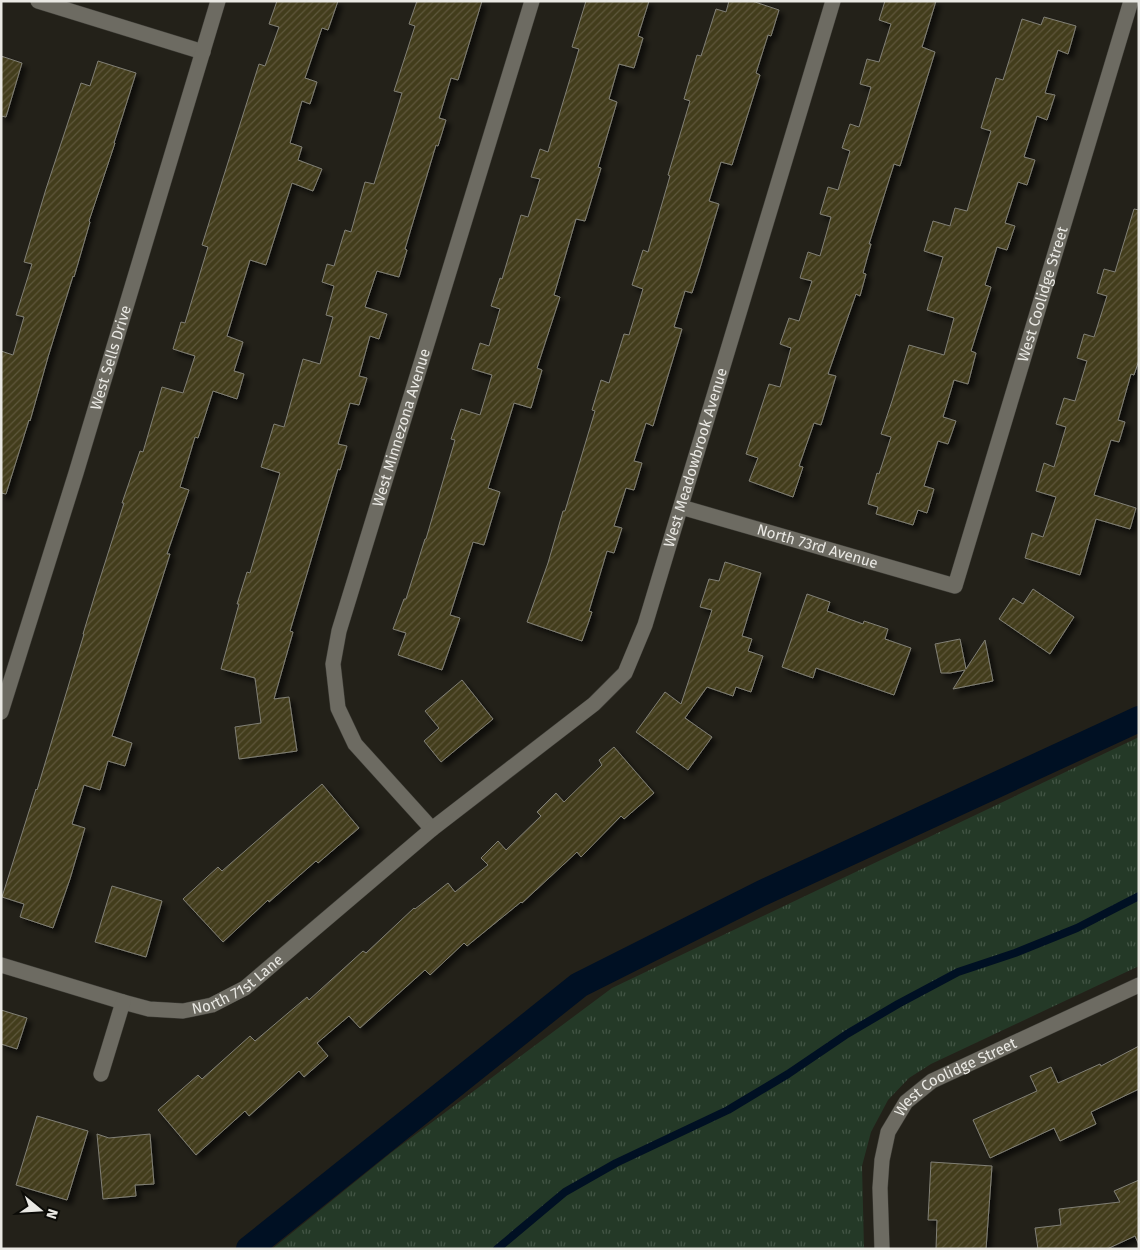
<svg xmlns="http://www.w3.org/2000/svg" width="1140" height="1250" viewBox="0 0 1140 1250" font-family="'Fira Sans',sans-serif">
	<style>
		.grass { fill: url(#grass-tufts) }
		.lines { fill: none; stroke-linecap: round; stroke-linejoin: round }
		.stream { stroke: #001023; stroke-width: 8 }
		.canal { stroke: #001023; stroke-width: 26 }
		.building { fill: url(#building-hatch); stroke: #818076; filter: url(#shadow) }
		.street-casing { stroke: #3d3c36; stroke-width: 16 }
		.street { stroke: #6d6b62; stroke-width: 15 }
		.labels { text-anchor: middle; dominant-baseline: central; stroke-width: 4; stroke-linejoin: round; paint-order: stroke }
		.street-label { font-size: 15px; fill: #eae9e4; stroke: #0b0b07 }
	</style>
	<defs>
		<pattern id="grass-tufts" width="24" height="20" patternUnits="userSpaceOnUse" patternTransform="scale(1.25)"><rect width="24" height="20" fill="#243927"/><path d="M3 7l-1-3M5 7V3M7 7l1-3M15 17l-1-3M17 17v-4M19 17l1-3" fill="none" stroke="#445646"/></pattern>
		<pattern id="building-hatch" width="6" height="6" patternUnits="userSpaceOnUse" patternTransform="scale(1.25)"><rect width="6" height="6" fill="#433c1b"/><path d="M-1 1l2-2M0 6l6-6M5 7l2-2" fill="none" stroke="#5e583c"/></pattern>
		<filter id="shadow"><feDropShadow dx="4.5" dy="4.5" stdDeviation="2.5" flood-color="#0009"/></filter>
	</defs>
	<rect width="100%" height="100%" fill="#232119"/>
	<path class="grass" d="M 1139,737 L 1139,966 L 931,1064 L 909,1078 L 888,1100 L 871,1132 L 862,1166 L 864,1249 L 272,1249 L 392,1152 L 612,988 Z"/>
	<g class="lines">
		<path class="stream" d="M 497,1249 L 565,1192 L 616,1163 L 728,1110 L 788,1074 L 847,1034 L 898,1004 L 958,972 L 1015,953 L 1077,928 L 1139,896"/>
		<path class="canal" d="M 249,1249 L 579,985 L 760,894 L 1139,719"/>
	</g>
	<path class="building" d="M 277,1 L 338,1 L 328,30 L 322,28 L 305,78 L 317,82 L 310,104 L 302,101 L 290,143 L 302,147 L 298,160 L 322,169 L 313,191 L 292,183 L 266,265 L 250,260 L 227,336 L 243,342 L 234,371 L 244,374 L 237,399 L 213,391 L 198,438 L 195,437 L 180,487 L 189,490 L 167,554 L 170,554 L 112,736 L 132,743 L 125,766 L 108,761 L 100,790 L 84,785 L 72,824 L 85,828 L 70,879 L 53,928 L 20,917 L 24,904 L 2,897 L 36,789 L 37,790 L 84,634 L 83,634 L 97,588 L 124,503 L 122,503 L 140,451 L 143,452 L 162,387 L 183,393 L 195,356 L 173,349 L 181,322 L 185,323 L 208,247 L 202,245 L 259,64 L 265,66 L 279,27 L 269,24 Z
		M 417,1 L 482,1 L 458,80 L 451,78 L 439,118 L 446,120 L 438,146 L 436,145 L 405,249 L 407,250 L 399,277 L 377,271 L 365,307 L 387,314 L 379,339 L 370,336 L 359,376 L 367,378 L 359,405 L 350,403 L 338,444 L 347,446 L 340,470 L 338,469 L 290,631 L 293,632 L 274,699 L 289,697 L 297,751 L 239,759 L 235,727 L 261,723 L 255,678 L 221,669 L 239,604 L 237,604 L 247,572 L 250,573 L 280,473 L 261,467 L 274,424 L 284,427 L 303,359 L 320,364 L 333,317 L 326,315 L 334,286 L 322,282 L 327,264 L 334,266 L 345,230 L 351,232 L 365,182 L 374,184 L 402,93 L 394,91 L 415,26 L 409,24 Z
		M 586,1 L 649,1 L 638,36 L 643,38 L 634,68 L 619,64 L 609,99 L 617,102 L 598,167 L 601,168 L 585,221 L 576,219 L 554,295 L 560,297 L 537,368 L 542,370 L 531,408 L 514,403 L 488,488 L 500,492 L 484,545 L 473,542 L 450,615 L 460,618 L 442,670 L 398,655 L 406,633 L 393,629 L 404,599 L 406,599 L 425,539 L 426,539 L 455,440 L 451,439 L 461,409 L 480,415 L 492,375 L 472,369 L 480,343 L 489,346 L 500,309 L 491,306 L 500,278 L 502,279 L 521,215 L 528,217 L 540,179 L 531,177 L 540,149 L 548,152 L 579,49 L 572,47 Z
		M 729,1 L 752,1 L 779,10 L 771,36 L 768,35 L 756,73 L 760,75 L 732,165 L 721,162 L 709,201 L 719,204 L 700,268 L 692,293 L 685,291 L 674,327 L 682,329 L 661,399 L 653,426 L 646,423 L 634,461 L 642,463 L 634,490 L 626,488 L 614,526 L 622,528 L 614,553 L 607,551 L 589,611 L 592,612 L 582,641 L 527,622 L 548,563 L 563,511 L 565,511 L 595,411 L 592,410 L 601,380 L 609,383 L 624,334 L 629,335 L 643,289 L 632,285 L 643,250 L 648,252 L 670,176 L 668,175 L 690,101 L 684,99 L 697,55 L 701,56 L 716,9 L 726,12 Z
		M 885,1 L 936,1 L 922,47 L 935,52 L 900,166 L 894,164 L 869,244 L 871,244 L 863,273 L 866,274 L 860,296 L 856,294 L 828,374 L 836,376 L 821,425 L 814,423 L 799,466 L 803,467 L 793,497 L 749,481 L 758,458 L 746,454 L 769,384 L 780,387 L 791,348 L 780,344 L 789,318 L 799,321 L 812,281 L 800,278 L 808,252 L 820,256 L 831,217 L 820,214 L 828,187 L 838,190 L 850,151 L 842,148 L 850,124 L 859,127 L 871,87 L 860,84 L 867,59 L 879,62 L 891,24 L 879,20 Z
		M 1044,17 L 1076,26 L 1068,54 L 1058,50 L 1045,93 L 1055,95 L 1047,120 L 1037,116 L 1024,157 L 1035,160 L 1027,185 L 1018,182 L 1005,223 L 1015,226 L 1007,250 L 997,247 L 985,285 L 991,287 L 971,351 L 976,353 L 968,384 L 954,380 L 943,417 L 956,421 L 948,444 L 938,441 L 924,486 L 934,489 L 927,513 L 918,510 L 913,525 L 876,514 L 878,507 L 868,504 L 877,473 L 879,474 L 891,437 L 881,434 L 892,401 L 909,345 L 944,355 L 954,318 L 927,310 L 943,257 L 924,251 L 933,221 L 950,226 L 955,208 L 967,211 L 991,131 L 981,128 L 996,78 L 1003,80 L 1022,19 L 1041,25 Z
		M 1,56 L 22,63 L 6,117 L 1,116 Z
		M 98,61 L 136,73 L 114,143 L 115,143 L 89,221 L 90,222 L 74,277 L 73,276 L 48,357 L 30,421 L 29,420 L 6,494 L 1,493 L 1,351 L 13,355 L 24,317 L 16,315 L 32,264 L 24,262 L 46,189 L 81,83 L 90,86 Z
		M 1134,209 L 1139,210 L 1139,360 L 1134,375 L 1131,374 L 1118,420 L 1125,422 L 1119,442 L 1111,440 L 1094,495 L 1136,508 L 1130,529 L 1096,519 L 1080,575 L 1025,558 L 1032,533 L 1043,537 L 1056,497 L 1036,491 L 1044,463 L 1054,467 L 1066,427 L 1056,424 L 1064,398 L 1075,401 L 1087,361 L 1077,358 L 1084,334 L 1094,337 L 1107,296 L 1097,293 L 1104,269 L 1115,272 Z
		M 725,562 L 761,573 L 742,636 L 752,639 L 748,651 L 763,656 L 751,692 L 736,687 L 733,696 L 707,687 L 685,718 L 712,737 L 688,770 L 636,732 L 665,692 L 681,704 L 712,610 L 700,607 L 709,579 L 719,581 Z
		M 1033,589 L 1074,617 L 1050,654 L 999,619 L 1013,598 L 1023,604 Z
		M 807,594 L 830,602 L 827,611 L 863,624 L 864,621 L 888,629 L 885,639 L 911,648 L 894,695 L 816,668 L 813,678 L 782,667 Z
		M 960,639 L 966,669 L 985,640 L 993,681 L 953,689 L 965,670 L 950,673 L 941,673 L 935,644 Z
		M 462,680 L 493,719 L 441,762 L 424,741 L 439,728 L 425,711 Z
		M 614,747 L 654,793 L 624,819 L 621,816 L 581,857 L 577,852 L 522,903 L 521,902 L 467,946 L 464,943 L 430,975 L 425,970 L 360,1028 L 349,1016 L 317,1043 L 328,1056 L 304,1077 L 299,1071 L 249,1116 L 245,1111 L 196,1155 L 158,1110 L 198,1075 L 202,1079 L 250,1036 L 255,1041 L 307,997 L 309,1000 L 363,951 L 366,953 L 414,908 L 415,909 L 448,883 L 455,892 L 488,865 L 481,858 L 498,841 L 506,850 L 541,816 L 537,812 L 556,793 L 564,802 L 602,765 L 599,760 Z
		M 322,784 L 359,828 L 318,863 L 316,861 L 269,902 L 268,900 L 223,942 L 183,899 L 218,867 L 222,871 Z
		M 112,886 L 162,901 L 146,957 L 95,942 Z
		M 1,1010 L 27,1018 L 17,1049 L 1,1044 Z
		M 1139,1046 L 1139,1089 L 1091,1112 L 1096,1124 L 1060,1141 L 1054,1128 L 990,1158 L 973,1120 L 1037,1091 L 1030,1076 L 1051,1067 L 1058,1083 L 1100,1064 L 1101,1066 Z
		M 37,1116 L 88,1131 L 67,1200 L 16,1185 Z
		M 97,1134 L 109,1138 L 150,1134 L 154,1184 L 135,1185 L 136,1196 L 103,1199 Z
		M 931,1162 L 992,1166 L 986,1249 L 936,1249 L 937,1220 L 928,1220 Z
		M 1139,1180 L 1139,1245 L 1135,1236 L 1107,1249 L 1038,1249 L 1035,1228 L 1061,1225 L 1059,1209 L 1120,1202 L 1114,1191 Z"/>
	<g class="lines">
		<g class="street-casing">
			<g id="street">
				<path d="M 38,1 L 203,52"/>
				<path id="s1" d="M 681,507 L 955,586 L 1131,1"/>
				<path id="s2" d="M 1,712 L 76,473 L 218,1"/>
				<path id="s3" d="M 432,829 L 355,744 L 338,708 L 333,664 L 339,631 L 532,1"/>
				<path id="s4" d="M 1,965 L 123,1002 L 149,1009 L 183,1011 L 212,1005 L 245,988 L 432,829 L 594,704 L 625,673 L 645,625 L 833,1"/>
				<path d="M 101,1074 L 123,1002"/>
				<path id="s5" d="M 882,1249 L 880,1188 L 882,1160 L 888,1132 L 906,1102 L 932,1081 L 1139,985"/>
			</g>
		</g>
		<use href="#street" class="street"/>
	</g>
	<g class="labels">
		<g class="street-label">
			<text stroke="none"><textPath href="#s1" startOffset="590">West Coolidge Street</textPath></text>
			<text stroke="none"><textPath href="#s2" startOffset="371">West Sells Drive</textPath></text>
			<text stroke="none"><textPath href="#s3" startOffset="445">West Minnezona Avenue</textPath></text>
			<text stroke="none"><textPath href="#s4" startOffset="976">West Meadowbrook Avenue</textPath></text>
			<text stroke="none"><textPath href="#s1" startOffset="142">North 73rd Avenue</textPath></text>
			<text stroke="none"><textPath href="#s4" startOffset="250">North 71st Lane</textPath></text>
			<text stroke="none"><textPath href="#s5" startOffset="208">West Coolidge Street</textPath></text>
		</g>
	</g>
	<rect width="1140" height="1250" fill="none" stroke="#eae9e4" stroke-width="5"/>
	<g transform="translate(40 1210) rotate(108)" stroke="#0b0b07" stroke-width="4" paint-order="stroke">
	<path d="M0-4L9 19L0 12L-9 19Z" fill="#eae9e4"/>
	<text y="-8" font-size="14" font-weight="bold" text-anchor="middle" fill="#eae9e4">N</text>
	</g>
</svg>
